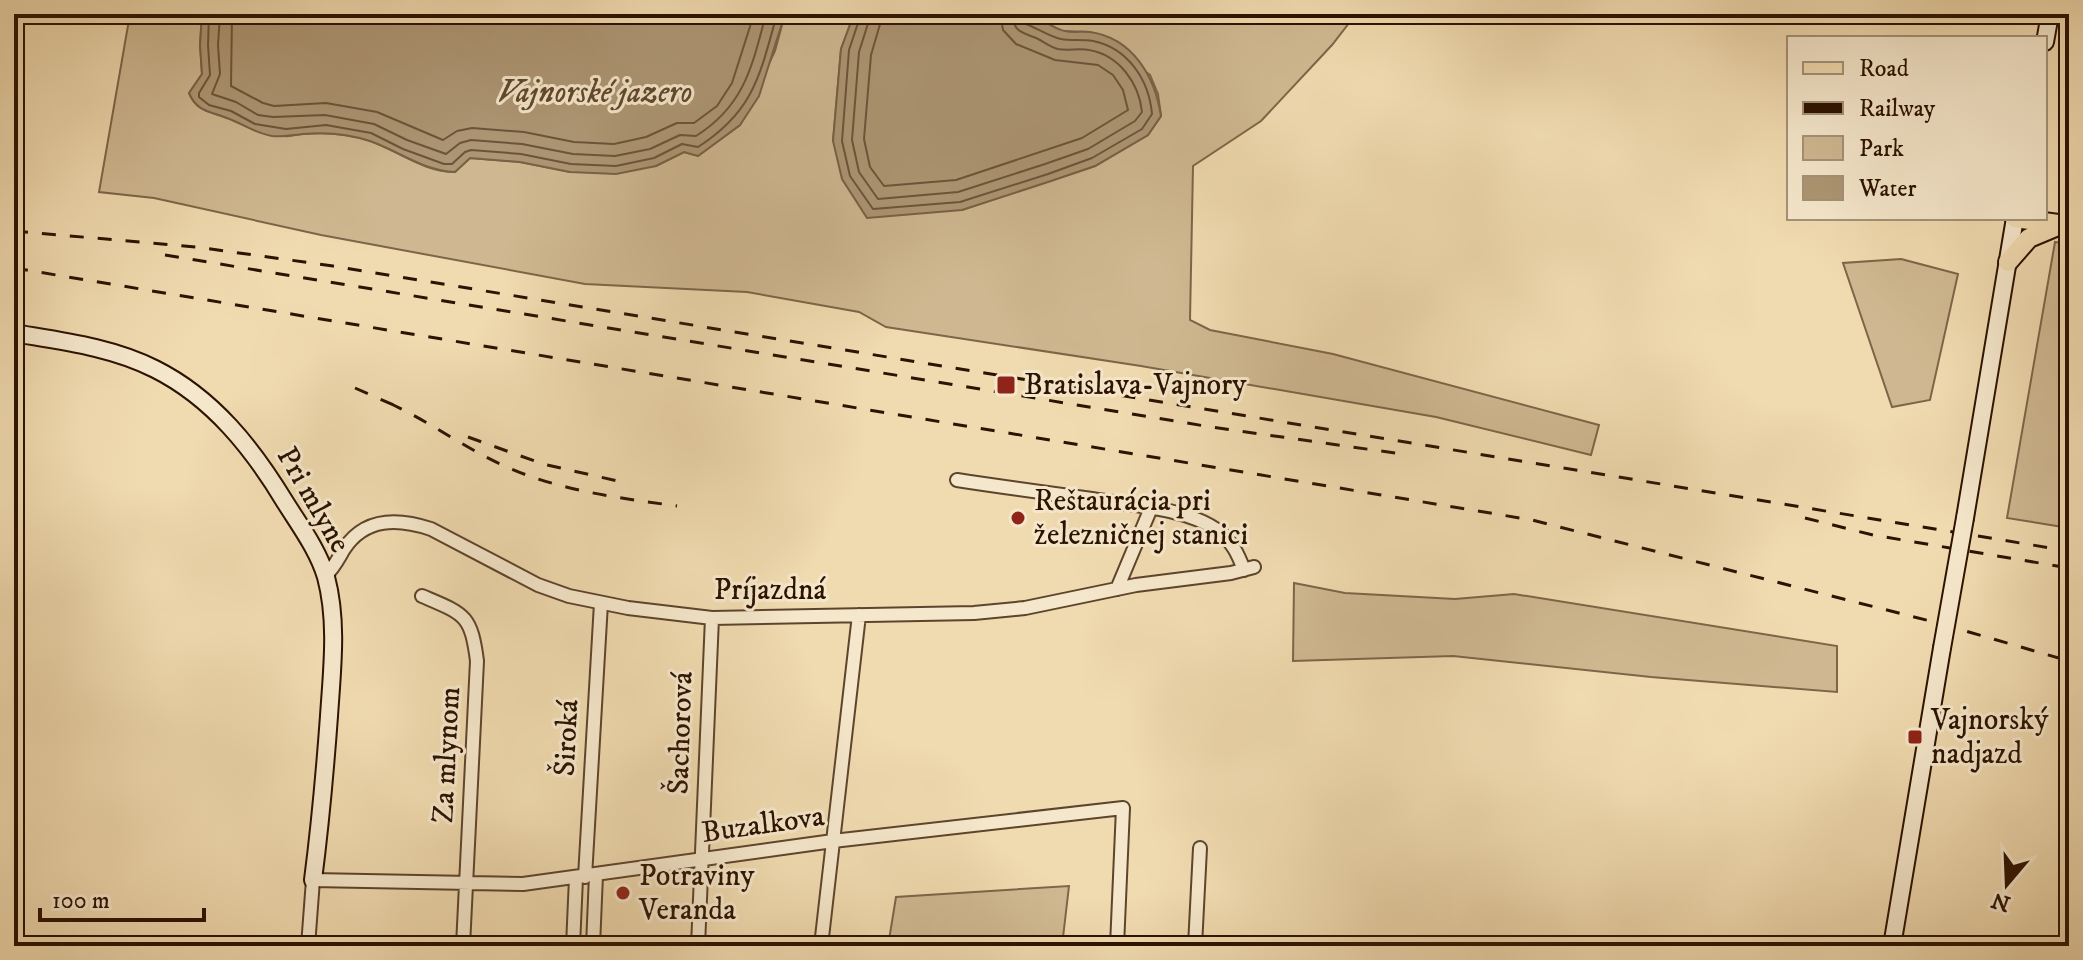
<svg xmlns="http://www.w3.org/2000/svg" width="2083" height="960" viewBox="0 0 2083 960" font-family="'IM FELL DW Pica',serif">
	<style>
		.green { fill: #cfb891; stroke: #7e6548; stroke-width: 2 }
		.water { fill: #ad9674; stroke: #796146; stroke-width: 2 }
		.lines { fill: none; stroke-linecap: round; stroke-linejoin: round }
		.shore { stroke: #6c543a; stroke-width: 2 }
		.street-casing { stroke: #5d442c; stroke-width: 16 }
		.secondary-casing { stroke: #2c1200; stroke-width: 20 }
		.primary-casing { stroke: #2c1200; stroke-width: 22 }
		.street { stroke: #f5e7cb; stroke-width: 12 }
		.secondary { stroke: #f5e7cb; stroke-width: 16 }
		.primary { stroke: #f0daaf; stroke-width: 18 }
		.rail { stroke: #2c1200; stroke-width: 3; stroke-dasharray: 14 14; stroke-linecap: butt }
		.secondary-bridge-casing { stroke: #2c1200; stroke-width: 20; stroke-linecap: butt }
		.secondary-bridge { stroke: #f5e7cb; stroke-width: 16 }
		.poi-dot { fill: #8f2418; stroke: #f5e7cb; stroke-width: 3 }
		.labels { text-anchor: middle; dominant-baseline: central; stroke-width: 6; stroke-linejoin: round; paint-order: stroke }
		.poi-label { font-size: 30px; fill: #2c1200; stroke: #f5e7cb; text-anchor: start }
		.street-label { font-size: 30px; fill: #2c1200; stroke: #f5e7cb }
		.water-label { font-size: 32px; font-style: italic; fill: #60472e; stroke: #f5e7cb }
	</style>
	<rect width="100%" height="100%" fill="#f0daaf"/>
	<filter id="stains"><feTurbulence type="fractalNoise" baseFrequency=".0025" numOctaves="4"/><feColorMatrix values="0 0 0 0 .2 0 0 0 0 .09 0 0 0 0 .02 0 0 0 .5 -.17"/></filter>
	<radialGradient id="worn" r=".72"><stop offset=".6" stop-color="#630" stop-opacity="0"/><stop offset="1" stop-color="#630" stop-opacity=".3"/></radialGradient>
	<path class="green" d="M 130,14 L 202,14 L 200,45 L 202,74 L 189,93 C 197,112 210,111 227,118 C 249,126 259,136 285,136 C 291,137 297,134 303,134 C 324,132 349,134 370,141 C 399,151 423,172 455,172 L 470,158 L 520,162 L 570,172 L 656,166 L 684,152 L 698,156 L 740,125 L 775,51 L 785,14 L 854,14 L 841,49 L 833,141 L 962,210 L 1095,166 L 1148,135 L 1161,116 L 1158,94 L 1150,75 L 1090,32 L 1062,31 L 1042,21 L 1018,14 L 1356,14 L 1332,45 L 1261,121 L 1193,166 L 1190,320 L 1210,330 L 1333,354 L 1599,425 L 1591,455 L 1436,417 L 1141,366 L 886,327 L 859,312 L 747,292 L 585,284 L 321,235 L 154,198 L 99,192 Z
		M 2055,242 L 2069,244 L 2069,528 L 2007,518 Z
		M 1901,259 L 1958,274 L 1930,400 L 1892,407 L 1843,263 Z
		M 1294,583 L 1345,593 L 1455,599 L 1514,594 L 1837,646 L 1837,692 L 1651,677 L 1453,656 L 1293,661 Z
		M 1069,886 L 1062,946 L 888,946 L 896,897 Z"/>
	<path class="water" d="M 202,14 L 785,14 L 759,96 L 740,125 L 698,156 L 684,152 L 656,166 L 616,174 L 570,172 L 520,162 L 470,158 L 455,172 C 423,171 399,151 370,141 C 349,134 324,132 303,134 C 292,135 283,137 272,136 C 254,133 244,124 227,118 C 210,111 197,112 189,93 L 202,74 L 200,45 Z
		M 854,14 L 1018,14 C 1026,16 1034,18 1042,21 C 1050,24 1057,30 1065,31 C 1073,33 1082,31 1090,32 C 1133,38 1155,77 1161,116 L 1148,135 L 1095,166 L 1051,181 L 962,210 L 867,218 L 842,179 L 833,141 L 841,49 Z"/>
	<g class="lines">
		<path class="shore" d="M 209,14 L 208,45 L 210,75 L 199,93 L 199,97 L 209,105 L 231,111 L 255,124 L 286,129 L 326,125 L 371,133 L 403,149 L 444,164 L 452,164 L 465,152 L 471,150 L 521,154 L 571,164 L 616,166 L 654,158 L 682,144 L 698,147 C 754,111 760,75 777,14
			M 220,14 L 218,45 L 220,74 L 212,94 L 236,102 L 258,115 L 273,117 L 325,115 L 374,124 L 407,140 L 446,154 L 460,143 L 471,140 L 522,144 L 573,154 L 615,156 L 650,149 L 680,135 L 696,136 C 745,105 752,66 766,14
			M 232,14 L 231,86 L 263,103 L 274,106 L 326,103 L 377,112 L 443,140 L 457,131 L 472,128 L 524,132 L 574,142 L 614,144 L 646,137 L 677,123 L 694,123 L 717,106 L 732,83 L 754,14
			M 861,14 L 849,50 L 842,141 L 850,176 L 873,209 L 960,202 L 1048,174 L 1092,158 L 1142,129 L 1152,114 C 1149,80 1128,48 1093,41 C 1082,39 1071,41 1061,39 C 1050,37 1037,28 1026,24 L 1022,14
			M 871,14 L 859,52 L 852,140 L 859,172 L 878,199 L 958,192 L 1045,164 L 1088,149 L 1135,121 L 1142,112 C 1139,83 1119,55 1089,50 C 1079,48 1068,51 1058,49 C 1050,47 1043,41 1036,38 C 1022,33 1013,31 1012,14
			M 883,14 L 871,55 L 864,139 L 870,167 L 884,186 L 956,180 L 1082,138 L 1128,110 L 1123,90 L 1113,75 L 1098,65 L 1055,60 L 1016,44 L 1003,30 L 1000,14"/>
		<g class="street-casing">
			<path id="street" d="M 957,480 C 1002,487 1047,493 1092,499 C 1130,505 1186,508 1217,530 C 1232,541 1238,554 1244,570
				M 325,576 C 334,568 338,559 344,549 C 365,517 398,518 431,529 L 538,585 L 569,596 L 628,608 L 712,618 L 974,613 L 1025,608 L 1136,585 L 1231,573 L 1254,567
				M 1117,589 L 1151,508
				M 422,596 C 464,614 471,614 477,661 L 463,946
				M 585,877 L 601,603
				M 308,946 L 313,880 L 523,884 L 833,841 L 1123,808 L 1117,946
				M 573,946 L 576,878
				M 593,946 L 596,875
				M 698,946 L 712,618
				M 821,946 L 859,615
				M 1195,946 L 1200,848"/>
		</g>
		<g class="secondary-casing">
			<path id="secondary" d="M 2045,42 L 2050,14
				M 14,333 C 61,341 112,347 155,369 C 213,398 253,449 285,502 C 300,526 318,550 326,577 C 338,622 332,670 329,716 C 325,771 320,826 313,880
				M 1965,518 L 2015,218
				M 1892,946 L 1942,648"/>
		</g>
		<g class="primary-casing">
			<path id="primary" d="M 2015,218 L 2058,224
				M 2008,262 L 2029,238 L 2060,225"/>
		</g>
		<use href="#street" class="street"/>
		<use href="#secondary" class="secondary"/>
		<use href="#primary" class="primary"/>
		<path class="rail" d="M 14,231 L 196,247 L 333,266 L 2069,551
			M 165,255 L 1211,427 L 1409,455
			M 14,268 L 1532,520 L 1938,623 L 2069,661
			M 355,388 L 398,407
			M 389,403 C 431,422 467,450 509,468 C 562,491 620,498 677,506
			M 468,437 L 543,464 L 622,482
			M 1805,518 L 1873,535 L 2069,568"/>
		<g class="secondary-bridge-casing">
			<path id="secondary-bridge" d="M 1942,648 L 1965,518"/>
		</g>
		<use href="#secondary-bridge" class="secondary-bridge"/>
	</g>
	<g class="poi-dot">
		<rect x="996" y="375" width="20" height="20" rx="4"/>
		<circle cx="1018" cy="518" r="8"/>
		<rect x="1907" y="729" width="16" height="16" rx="4"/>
		<circle cx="623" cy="893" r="8"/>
	</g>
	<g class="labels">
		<g class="poi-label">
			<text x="1024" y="385">Bratislava-Vajnory</text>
			<text x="1034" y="501">Reštaurácia pri<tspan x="1034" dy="34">železničnej stanici</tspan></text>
			<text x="1931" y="720">Vajnorský<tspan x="1931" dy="34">nadjazd</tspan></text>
			<text x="639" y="876">Potraviny<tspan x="639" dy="34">Veranda</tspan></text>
		</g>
		<g class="street-label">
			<text transform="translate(313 500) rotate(60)">Pri mlyne</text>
			<text x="770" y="590">Príjazdná</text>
			<text transform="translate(681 733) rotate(-88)">Šachorová</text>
			<text transform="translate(567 738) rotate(-87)">Široká</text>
			<text transform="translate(447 755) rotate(-87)">Za mlynom</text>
			<text transform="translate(763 825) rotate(-8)">Buzalkova</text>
		</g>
		<g class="water-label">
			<text x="595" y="93">Vajnorské jazero</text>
		</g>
	</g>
	<rect width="2083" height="960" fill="none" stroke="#f0daaf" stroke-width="48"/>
	<rect x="16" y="16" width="2051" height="928" fill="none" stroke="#2c1200" stroke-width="4"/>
	<rect x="24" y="24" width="2035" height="912" fill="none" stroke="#2c1200" stroke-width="2"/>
	<rect x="1787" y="36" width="260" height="184" fill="#f5e7cb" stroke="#a5927a" stroke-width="2"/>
	<rect x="1803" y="62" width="40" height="12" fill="#f0daaf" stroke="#a5927a" stroke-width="2"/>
	<text x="1859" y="76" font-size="24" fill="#2c1200">Road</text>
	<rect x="1803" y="102" width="40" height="12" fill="#2c1200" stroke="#a5927a" stroke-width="2"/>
	<text x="1859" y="116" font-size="24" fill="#2c1200">Railway</text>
	<rect x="1803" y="136" width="40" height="24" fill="#cfb891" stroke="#a5927a" stroke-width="2"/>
	<text x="1859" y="156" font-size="24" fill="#2c1200">Park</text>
	<rect x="1803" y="176" width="40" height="24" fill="#ad9674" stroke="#a5927a" stroke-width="2"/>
	<text x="1859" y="196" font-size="24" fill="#2c1200">Water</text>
	<g transform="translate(2007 884) rotate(199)" stroke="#f5e7cb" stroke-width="6" paint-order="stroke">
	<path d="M0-6L14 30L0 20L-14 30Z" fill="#2c1200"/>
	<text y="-12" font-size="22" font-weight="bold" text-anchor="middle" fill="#2c1200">N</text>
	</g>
	<path d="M40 908v12h164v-12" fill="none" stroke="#2c1200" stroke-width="4"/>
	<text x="52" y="908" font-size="24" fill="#2c1200" stroke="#f5e7cb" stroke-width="6" paint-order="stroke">100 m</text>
	<rect width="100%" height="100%" filter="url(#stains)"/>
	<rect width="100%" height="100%" fill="url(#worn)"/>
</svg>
